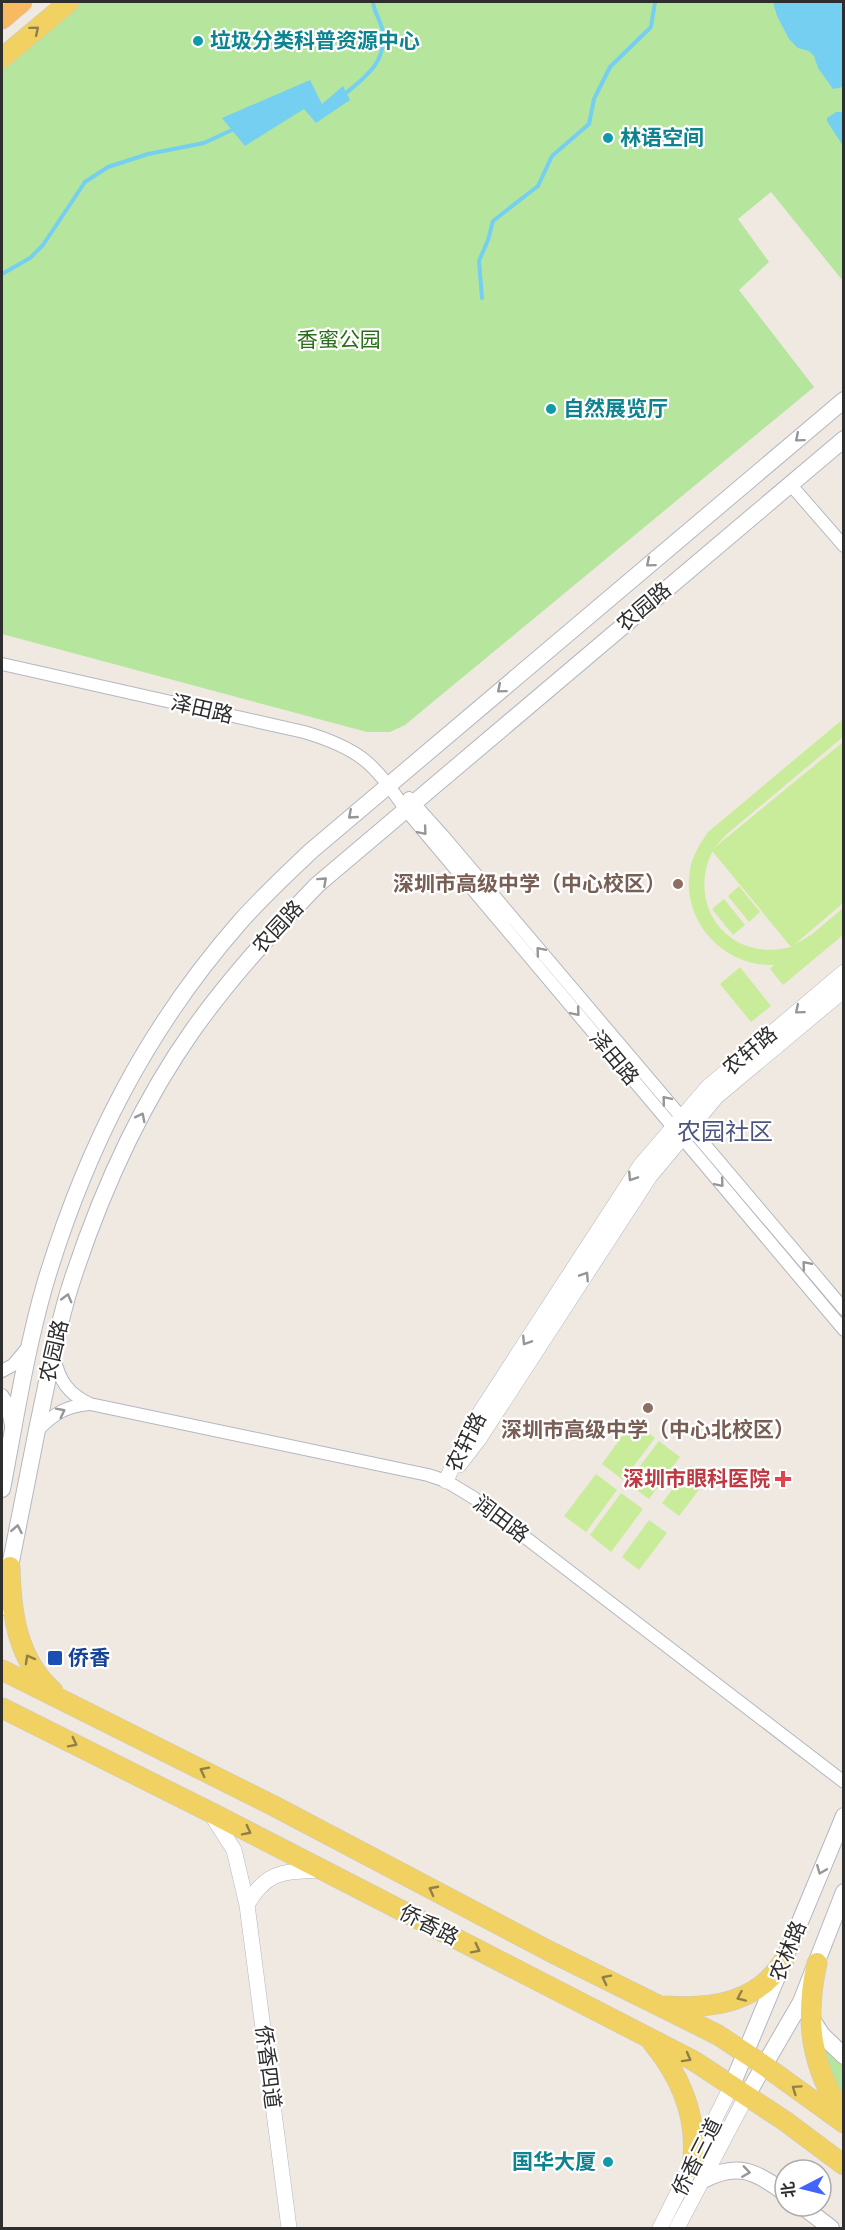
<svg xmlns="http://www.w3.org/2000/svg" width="845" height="2230" viewBox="0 0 845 2230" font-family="'Nunito Sans','Noto Sans SC',sans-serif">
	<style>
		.green { fill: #b6e59e }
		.pitch { fill: #c9ec9a; fill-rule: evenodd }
		.water { fill: #75cff0 }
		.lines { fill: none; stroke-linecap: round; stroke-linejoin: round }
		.stream { stroke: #75cff0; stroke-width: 4 }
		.minor-casing { stroke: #b4b7c1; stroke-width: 14 }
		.tertiary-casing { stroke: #b4b7c1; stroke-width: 16 }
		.secondary-casing { stroke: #b4b7c1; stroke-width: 18 }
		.primary-casing { stroke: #c9c9c9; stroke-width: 21 }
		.trunk-casing { stroke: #c9c9c9; stroke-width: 21 }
		.minor { stroke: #fff; stroke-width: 12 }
		.tertiary { stroke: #fff; stroke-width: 15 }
		.secondary { stroke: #fff; stroke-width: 16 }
		.primary { stroke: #f2d163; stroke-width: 20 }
		.trunk { stroke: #f8ba60; stroke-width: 20 }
		.oneway { stroke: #908048 }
		.oneway2 { stroke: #969696 }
		.culture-dot { fill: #0f9aa8; stroke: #fff; stroke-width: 2 }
		.education-dot { fill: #8d6e63; stroke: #fff; stroke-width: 2 }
		.health-dot { fill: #e0444e; stroke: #fff; stroke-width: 2 }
		.transit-dot { fill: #1a4fb4; stroke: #fff; stroke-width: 2 }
		.labels { text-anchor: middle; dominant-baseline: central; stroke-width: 4.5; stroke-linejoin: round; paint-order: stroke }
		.culture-label { font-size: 21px; font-weight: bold; fill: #0d838f; stroke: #fff; text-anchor: start }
		.park-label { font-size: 21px; fill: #2c6e1b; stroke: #fff }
		.street-label { font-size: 21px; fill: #2e2e2e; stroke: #fff }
		.education-label { font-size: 21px; font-weight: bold; fill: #785e54; stroke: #fff; text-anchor: end }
		.health-label { font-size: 21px; font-weight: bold; fill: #be3a42; stroke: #fff; text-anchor: end }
		.transit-label { font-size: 21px; font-weight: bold; fill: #164399; stroke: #fff; text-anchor: start }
		.quarter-label { font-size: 24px; fill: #4d5680; stroke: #fff }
	</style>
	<rect width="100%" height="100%" fill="#efe9e1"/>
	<path class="green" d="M 80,2 L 843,2 L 843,281 L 771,192 L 738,219 L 769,262 L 739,290 L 814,387 L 405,725 L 390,732 L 367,732 L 2,634 L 2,66 Z
		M 820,2038 L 843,2063 L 843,2097 L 826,2077 Z"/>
	<path class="pitch" d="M 843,719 L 843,737 L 727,834 L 714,848 L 843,742 L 843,903 L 794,945 L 811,935 L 843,908 L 843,935 L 783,985 L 770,969 L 774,965 C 723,967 681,921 690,870 C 692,856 700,844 708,832 ZM 712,852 L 713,852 L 791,947 C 730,963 686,908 712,852 Z
		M 739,886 L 760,912 L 749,922 L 728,896 Z
		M 724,899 L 745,925 L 733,935 L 712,909 Z
		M 740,967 L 771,1006 L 751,1022 L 720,984 Z
		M 633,1421 L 655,1438 L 623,1480 L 602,1464 Z
		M 659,1441 L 680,1457 L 649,1499 L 627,1483 Z
		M 690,1466 L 707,1479 L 679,1516 L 662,1503 Z
		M 596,1474 L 617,1490 L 586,1532 L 564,1516 Z
		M 621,1493 L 643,1509 L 611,1552 L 590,1535 Z
		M 649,1520 L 667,1533 L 639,1570 L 622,1557 Z"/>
	<path class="water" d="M 773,2 L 843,2 L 843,87 L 833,89 L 818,68 L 814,56 L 809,51 L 798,48 L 789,39 L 777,16 Z
		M 310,80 L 322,104 L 343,86 L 350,100 L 316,123 L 304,109 L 245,146 L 222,118 Z
		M 836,112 L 843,112 L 843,146 L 827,121 L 827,118 Z"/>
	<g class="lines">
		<path class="stream" d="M 345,94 C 365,77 386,63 383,33 C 382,22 374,13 373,2
			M 2,274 L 30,258 L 43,245 L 85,182 L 108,167 L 148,154 L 204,143 L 234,129
			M 482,298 L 479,261 L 488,240 L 493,221 L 538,186 L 552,156 L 589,124 L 594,99 L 610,67 L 651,27 L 655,2"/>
		<g class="minor-casing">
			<path id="minor" d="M 790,484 L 844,546
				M 2,664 L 304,732 C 358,748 375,763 405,809 L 844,1330
				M 409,798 L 444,837 L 844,1309
				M 54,1357 C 59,1380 68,1394 90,1404 L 428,1475 L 446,1481 L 474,1498 L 844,1782
				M 2,1371 L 13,1365 L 28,1347
				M 2,1395 L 6,1401 L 11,1425
				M 37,1431 C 53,1414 66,1406 89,1404"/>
		</g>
		<g class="tertiary-casing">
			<path id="tertiary" d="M 459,1465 L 479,1439 L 650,1176 L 717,1096 L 844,990
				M 446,1481 L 468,1431 L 640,1166 L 708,1087 L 844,972
				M 211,1814 L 234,1850 L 247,1905 L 289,2228
				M 247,1905 C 267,1869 285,1872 323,1870
				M 660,2228 L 732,2085
				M 677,2228 L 747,2095"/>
		</g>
		<g class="secondary-casing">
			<path id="secondary" d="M 2,1489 C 15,1421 26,1350 45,1284 C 86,1148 146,1029 240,922 C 262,897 287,874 311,851 L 844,400
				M 2,1607 C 14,1546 26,1485 38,1425 C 48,1379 56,1332 70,1287 C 99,1197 138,1108 193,1030 C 230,978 273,931 317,885 L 844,439
				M 811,2018 L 822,2035 L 844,2056
				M 732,2085 L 844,1816
				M 747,2095 L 801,2002 L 844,1892
				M 703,2180 C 737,2162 756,2171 785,2193
				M 802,2206 L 831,2228"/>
		</g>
		<g class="primary-casing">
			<path id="primary" d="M 2,58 L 69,2
				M 10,1567 C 11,1612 17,1660 53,1691
				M 2,1670 L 274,1806 L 551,1952 L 718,2035 L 765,2066 L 844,2123
				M 2,1708 L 210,1812 L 694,2061 L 785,2121 L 844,2165
				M 817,1963 C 804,2021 811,2067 844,2117
				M 666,2006 C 712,2009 758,2003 784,1960
				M 652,2042 C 682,2078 699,2119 692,2167"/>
		</g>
		<g class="trunk-casing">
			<path id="trunk" d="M 2,19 L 22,2"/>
		</g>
		<use href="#minor" class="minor"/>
		<use href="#tertiary" class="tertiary"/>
		<use href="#secondary" class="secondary"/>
		<use href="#primary" class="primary"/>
		<use href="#trunk" class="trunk"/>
	</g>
	<defs><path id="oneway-chevron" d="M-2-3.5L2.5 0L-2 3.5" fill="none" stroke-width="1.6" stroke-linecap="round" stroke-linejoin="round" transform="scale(1.5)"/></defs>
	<g class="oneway">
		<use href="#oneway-chevron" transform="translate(35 30) rotate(-40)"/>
		<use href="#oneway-chevron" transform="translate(29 1659) rotate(-119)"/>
		<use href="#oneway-chevron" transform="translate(73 1743) rotate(27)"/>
		<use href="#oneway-chevron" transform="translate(204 1771) rotate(-153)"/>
		<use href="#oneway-chevron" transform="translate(247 1831) rotate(27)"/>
		<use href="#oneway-chevron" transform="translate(433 1890) rotate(-152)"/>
		<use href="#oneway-chevron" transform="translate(476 1949) rotate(27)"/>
		<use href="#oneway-chevron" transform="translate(606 1979) rotate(-153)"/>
		<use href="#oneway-chevron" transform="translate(741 1997) rotate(156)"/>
		<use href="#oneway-chevron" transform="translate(687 2058) rotate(29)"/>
		<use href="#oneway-chevron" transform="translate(796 2089) rotate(-145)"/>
	</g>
	<g class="oneway2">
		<use href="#oneway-chevron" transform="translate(799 438) rotate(140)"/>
		<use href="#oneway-chevron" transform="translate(650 563) rotate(140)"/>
		<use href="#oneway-chevron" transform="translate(501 689) rotate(140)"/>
		<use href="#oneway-chevron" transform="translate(352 815) rotate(139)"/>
		<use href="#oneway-chevron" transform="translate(423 831) rotate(50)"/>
		<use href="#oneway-chevron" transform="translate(323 881) rotate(-42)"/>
		<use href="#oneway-chevron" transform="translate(540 951) rotate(-130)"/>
		<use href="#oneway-chevron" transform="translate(799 1010) rotate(140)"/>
		<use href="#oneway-chevron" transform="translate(576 1012) rotate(50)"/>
		<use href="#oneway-chevron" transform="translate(666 1100) rotate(-130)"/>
		<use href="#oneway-chevron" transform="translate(141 1117) rotate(-63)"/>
		<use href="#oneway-chevron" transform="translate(632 1177) rotate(123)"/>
		<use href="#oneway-chevron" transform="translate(720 1183) rotate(50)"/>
		<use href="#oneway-chevron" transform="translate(806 1265) rotate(-130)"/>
		<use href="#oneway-chevron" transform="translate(585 1276) rotate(-57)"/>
		<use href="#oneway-chevron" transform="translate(67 1298) rotate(-75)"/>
		<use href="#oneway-chevron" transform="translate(526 1341) rotate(123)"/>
		<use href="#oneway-chevron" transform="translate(61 1412) rotate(-27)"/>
		<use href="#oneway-chevron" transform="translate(17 1529) rotate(-79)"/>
		<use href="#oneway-chevron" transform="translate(821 1870) rotate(112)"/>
		<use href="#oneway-chevron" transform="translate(746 2172) rotate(8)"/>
	</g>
	<g class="culture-dot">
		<circle cx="198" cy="41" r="6"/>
		<circle cx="608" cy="138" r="6"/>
		<circle cx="551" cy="409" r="6"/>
		<circle cx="608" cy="2162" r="6"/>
	</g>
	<g class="education-dot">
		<circle cx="678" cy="884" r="6"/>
		<circle cx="648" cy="1408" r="6"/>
	</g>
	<path class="health-dot" d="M780 1470h6v6h6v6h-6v6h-6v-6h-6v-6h6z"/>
	<rect class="transit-dot" x="47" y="1650" width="16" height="16" rx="3"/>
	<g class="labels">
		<g class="culture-label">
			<text x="210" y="41">垃圾分类科普资源中心</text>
			<text x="620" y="138">林语空间</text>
			<text x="563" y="409">自然展览厅</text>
			<text x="596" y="2162" text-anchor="end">国华大厦</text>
		</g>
		<g class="park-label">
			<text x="339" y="340">香蜜公园</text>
		</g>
		<g class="street-label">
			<text transform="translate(644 607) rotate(-40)">农园路</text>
			<text transform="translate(202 709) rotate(13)">泽田路</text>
			<text transform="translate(278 927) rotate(-47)">农园路</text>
			<text transform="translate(750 1051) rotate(-40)">农轩路</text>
			<text transform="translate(614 1058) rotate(50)">泽田路</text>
			<text transform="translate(54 1351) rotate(-77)">农园路</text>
			<text transform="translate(466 1442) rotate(-63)">农轩路</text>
			<text transform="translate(501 1519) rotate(37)">润田路</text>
			<text transform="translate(429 1925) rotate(27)">侨香路</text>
			<text transform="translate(788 1951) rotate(-68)">农林路</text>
			<text transform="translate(268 2067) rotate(83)">侨香四道</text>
			<text transform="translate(697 2157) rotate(-63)">侨香三道</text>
		</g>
		<g class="education-label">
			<text x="666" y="884">深圳市高级中学（中心校区）</text>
			<text x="648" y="1430" text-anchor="middle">深圳市高级中学（中心北校区）</text>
		</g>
		<g class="health-label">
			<text x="770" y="1479">深圳市眼科医院</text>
		</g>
		<g class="transit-label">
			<text x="68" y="1658">侨香</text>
		</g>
		<g class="quarter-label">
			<text x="725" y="1132">农园社区</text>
		</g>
	</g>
	<rect width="845" height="2230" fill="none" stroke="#2e2e2e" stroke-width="6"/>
	<g transform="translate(803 2188) rotate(263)"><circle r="28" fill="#ffffff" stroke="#ababab" stroke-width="1.5"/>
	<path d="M0-4.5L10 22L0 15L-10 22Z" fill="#4264fb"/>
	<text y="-9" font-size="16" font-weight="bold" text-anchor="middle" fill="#2e2e2e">北</text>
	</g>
</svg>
